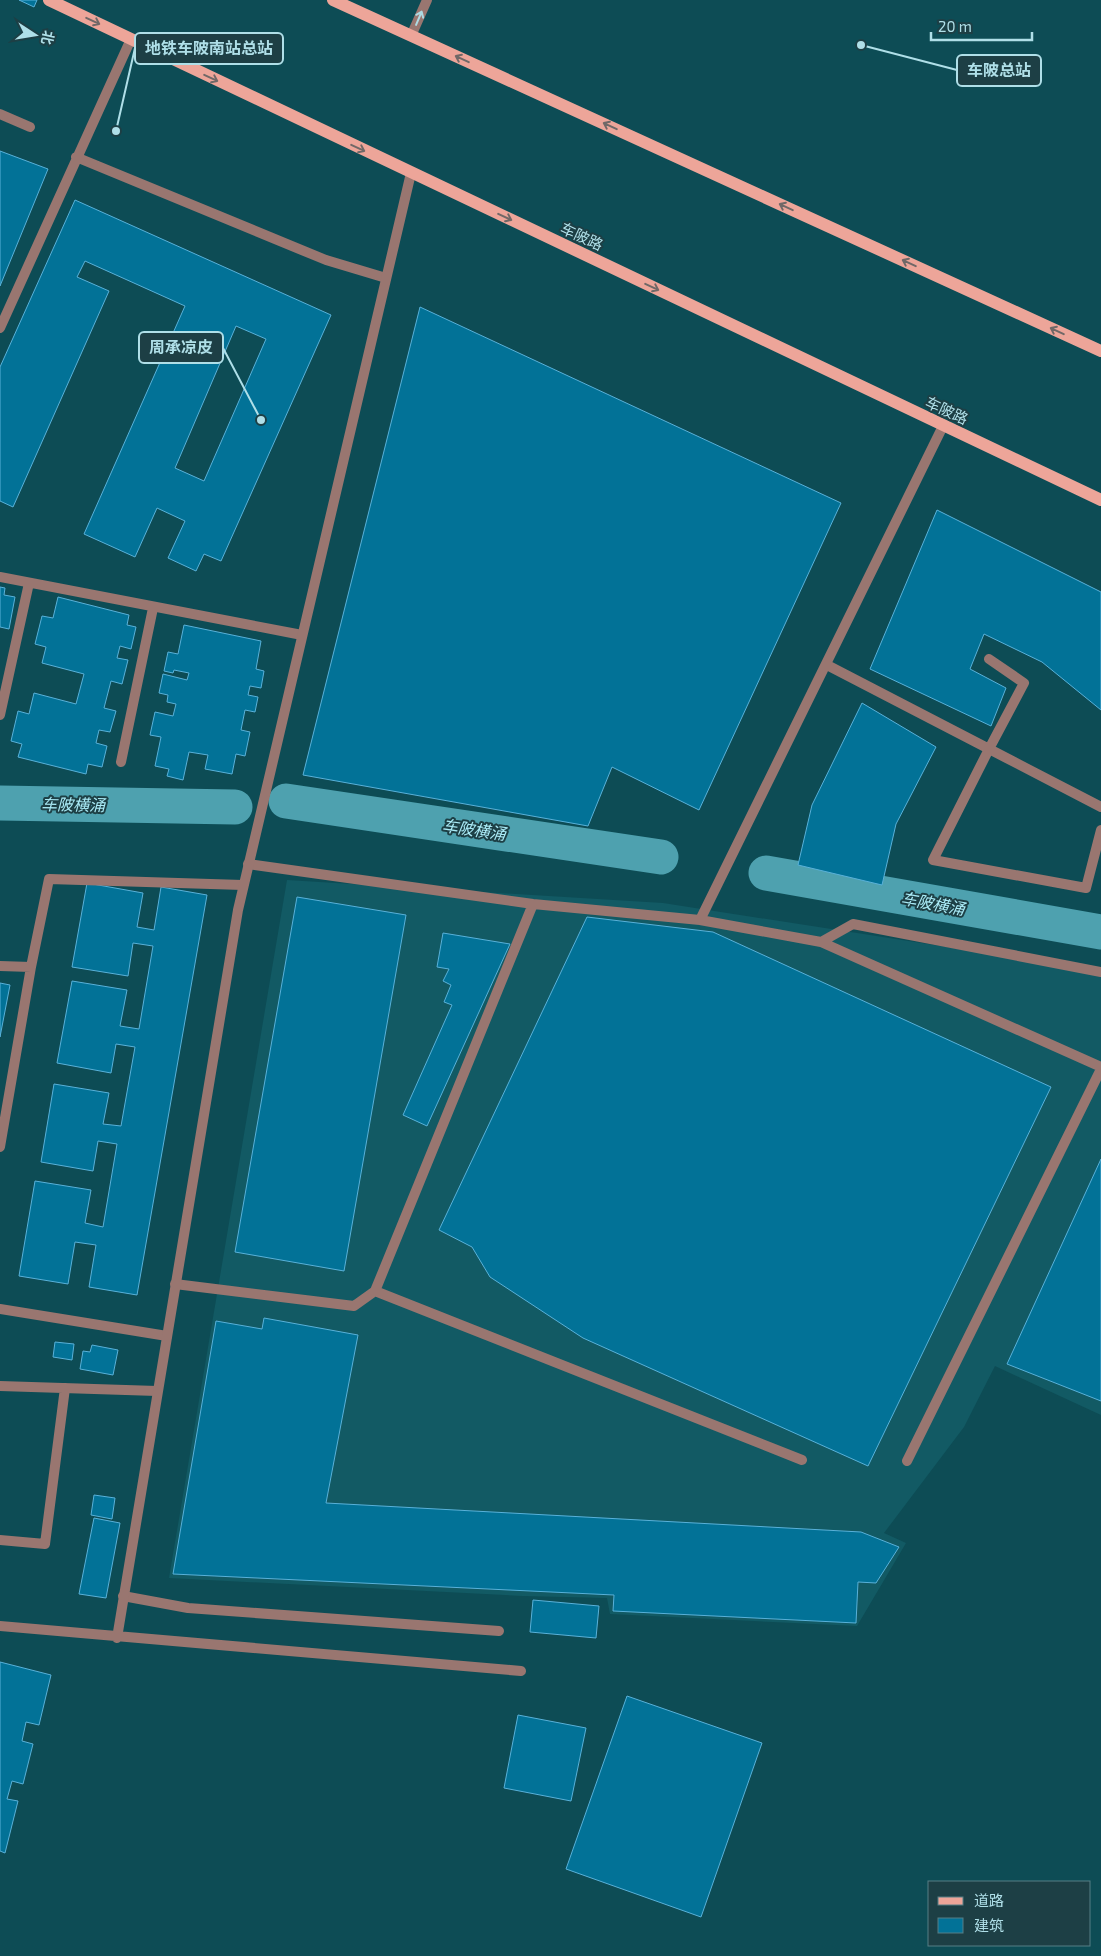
<svg xmlns="http://www.w3.org/2000/svg" width="1101" height="1956" viewBox="0 0 1101 1956" font-family="'Exo 2','Noto Sans SC',sans-serif">
	<style>
		.built { fill: #125a64 }
		.lines { fill: none; stroke-linecap: round; stroke-linejoin: round }
		.canal { stroke: #4ea1af; stroke-width: 35 }
		.building { fill: #027297; stroke: #59b1d9; fill-rule: evenodd }
		.service { stroke: #997670; stroke-width: 10 }
		.minor { stroke: #997670; stroke-width: 10 }
		.primary { stroke: #eda599; stroke-width: 12 }
		.oneway { stroke: #aedae2 }
		.oneway2 { stroke: #706867 }
		.labels { text-anchor: middle; dominant-baseline: central; stroke-width: 4; stroke-linejoin: round; paint-order: stroke }
		.street-label { font-size: 15px; fill: #afdfe8; stroke: #1d3f45 }
		.water-label { font-size: 16px; font-style: italic; fill: #aaebf7; stroke: #1d3f45 }
		.leader { fill: none; stroke: #afdfe8; stroke-width: 2 }
		.callout-dot { fill: #afdfe8; stroke: #1d3f45; stroke-width: 2 }
		.callout { fill: #1d3f45; stroke: #afdfe8; stroke-width: 2 }
		.callout-label { font-size: 16px; text-anchor: middle; font-weight: bold; fill: #afdfe8 }
	</style>
	<rect width="100%" height="100%" fill="#0d4c55"/>
	<path class="built" d="M 287,880 L 663,903 L 1101,971 L 1101,1415 L 995,1366 L 964,1427 L 884,1533 L 906,1543 L 857,1626 L 610,1614 L 607,1598 L 523,1596 L 169,1578 Z"/>
	<g class="lines">
		<path class="canal" d="M 286,801 L 661,857
			M 0,803 L 235,807
			M 766,873 L 1101,932"/>
	</g>
	<path class="building" d="M 19,0 L 37,0 L 34,7 Z
		M 0,151 L 48,169 L 0,286 Z
		M 75,200 L 331,315 L 221,561 L 204,554 L 196,571 L 168,558 L 185,521 L 157,508 L 135,557 L 84,534 L 185,306 L 85,261 L 77,277 L 109,291 L 13,507 L 0,501 L 0,367 ZM 236,326 L 266,339 L 204,481 L 175,468 Z
		M 420,307 L 841,503 L 699,810 L 612,767 L 588,826 L 303,775 Z
		M 937,510 L 1101,592 L 1101,710 L 1042,662 L 984,634 L 970,669 L 1006,688 L 991,726 L 870,669 Z
		M 0,587 L 5,588 L 4,595 L 15,597 L 9,629 L 0,627 Z
		M 58,597 L 129,615 L 127,625 L 136,627 L 131,649 L 120,646 L 117,658 L 128,660 L 122,684 L 111,681 L 104,708 L 116,711 L 110,732 L 99,730 L 96,743 L 107,746 L 102,767 L 88,764 L 86,774 L 18,757 L 22,744 L 11,741 L 18,711 L 29,714 L 34,693 L 76,704 L 84,674 L 42,663 L 46,647 L 35,644 L 42,616 L 53,618 Z
		M 184,625 L 261,641 L 256,669 L 264,671 L 261,688 L 250,686 L 248,695 L 258,697 L 255,712 L 245,710 L 241,730 L 250,732 L 245,756 L 236,754 L 232,774 L 205,769 L 208,755 L 189,752 L 183,780 L 167,776 L 169,769 L 155,766 L 161,737 L 150,735 L 155,712 L 173,716 L 176,704 L 167,702 L 168,695 L 159,693 L 163,674 L 187,680 L 189,673 L 174,670 L 173,673 L 164,671 L 168,652 L 178,654 Z
		M 862,703 L 936,747 L 896,824 L 882,885 L 798,865 L 812,805 Z
		M 87,883 L 143,893 L 137,927 L 154,930 L 161,887 L 207,895 L 137,1295 L 89,1287 L 96,1245 L 75,1242 L 68,1284 L 19,1276 L 35,1181 L 91,1190 L 85,1223 L 103,1227 L 117,1144 L 98,1141 L 93,1171 L 41,1162 L 54,1084 L 109,1093 L 103,1124 L 121,1126 L 135,1047 L 116,1044 L 111,1073 L 57,1063 L 72,981 L 127,990 L 120,1026 L 139,1029 L 153,946 L 133,943 L 128,976 L 72,967 Z
		M 297,897 L 406,915 L 344,1271 L 235,1252 Z
		M 587,917 L 713,932 L 1051,1087 L 868,1466 L 583,1338 L 490,1277 L 472,1247 L 439,1230 Z
		M 443,933 L 510,944 L 427,1126 L 403,1115 L 452,1005 L 444,1002 L 451,985 L 443,981 L 449,969 L 437,967 Z
		M 0,983 L 10,985 L 0,1037 Z
		M 1101,1159 L 1101,1401 L 1007,1364 Z
		M 264,1318 L 358,1335 L 326,1503 L 861,1532 L 899,1547 L 876,1583 L 858,1582 L 856,1623 L 613,1611 L 614,1595 L 173,1574 L 216,1321 L 262,1329 Z
		M 55,1342 L 74,1344 L 72,1360 L 53,1357 Z
		M 92,1345 L 118,1350 L 113,1375 L 80,1369 L 83,1351 L 90,1352 Z
		M 94,1495 L 115,1498 L 112,1519 L 91,1515 Z
		M 94,1518 L 120,1523 L 106,1598 L 79,1594 Z
		M 533,1600 L 599,1606 L 596,1638 L 530,1632 Z
		M 0,1662 L 51,1675 L 39,1725 L 26,1722 L 22,1741 L 33,1744 L 23,1784 L 12,1781 L 7,1799 L 18,1801 L 5,1853 L 0,1851 Z
		M 627,1696 L 762,1743 L 701,1917 L 566,1869 Z
		M 518,1715 L 586,1728 L 571,1801 L 504,1788 Z"/>
	<g class="lines">
		<path class="service" d="M 411,36 L 427,0
			M 0,114 L 30,127
			M 76,157 L 326,260 L 386,278
			M 0,328 L 131,39
			M 0,577 L 302,635
			M 989,659 L 1024,683 L 989,749 L 933,860 L 1086,888 L 1101,830
			M 827,665 L 1101,807
			M 0,715 L 29,583
			M 121,762 L 153,608
			M 248,864 L 533,904 L 700,920 L 943,426
			M 700,920 L 821,942 L 1101,1067
			M 821,942 L 853,924 L 1101,972
			M 0,966 L 31,967
			M 0,1147 L 31,967 L 49,879 L 243,885
			M 175,1284 L 354,1306 L 375,1291 L 533,904
			M 375,1291 L 802,1460
			M 0,1309 L 167,1336
			M 0,1386 L 157,1391
			M 907,1461 L 1101,1069
			M 0,1540 L 45,1544 L 65,1388
			M 123,1596 L 188,1608 L 499,1631"/>
		<path class="minor" d="M 0,1626 L 521,1671
			M 117,1638 L 238,910 L 411,173"/>
		<path class="primary" d="M 49,0 L 1101,500
			M 333,0 L 1101,351"/>
	</g>
	<defs><path id="oneway-shaft" d="M-6 0H5M1.5-3L5.5 0L1.5 3" fill="none" stroke-width="1.6" stroke-linecap="round" stroke-linejoin="round" transform="scale(1.25)"/></defs>
	<use class="oneway" href="#oneway-shaft" transform="translate(419 18) rotate(-67)"/>
	<g class="oneway2">
		<use href="#oneway-shaft" transform="translate(93 21) rotate(25)"/>
		<use href="#oneway-shaft" transform="translate(462 59) rotate(-155)"/>
		<use href="#oneway-shaft" transform="translate(211 78) rotate(25)"/>
		<use href="#oneway-shaft" transform="translate(610 126) rotate(-155)"/>
		<use href="#oneway-shaft" transform="translate(358 148) rotate(25)"/>
		<use href="#oneway-shaft" transform="translate(786 207) rotate(-155)"/>
		<use href="#oneway-shaft" transform="translate(505 217) rotate(25)"/>
		<use href="#oneway-shaft" transform="translate(909 263) rotate(-155)"/>
		<use href="#oneway-shaft" transform="translate(652 287) rotate(25)"/>
		<use href="#oneway-shaft" transform="translate(1057 331) rotate(-155)"/>
	</g>
	<g class="labels">
		<g class="street-label">
			<text transform="translate(582 236) rotate(25)">车陂路</text>
			<text transform="translate(947 410) rotate(25)">车陂路</text>
		</g>
		<g class="water-label">
			<text transform="translate(73 804) rotate(1)">车陂横涌</text>
			<text transform="translate(474 829) rotate(8)">车陂横涌</text>
			<text transform="translate(933 903) rotate(10)">车陂横涌</text>
		</g>
	</g>
	<path class="leader" d="M116 131L135 48M861 45L957 70M261 420L223 348"/>
	<g class="callout-dot">
		<circle cx="116" cy="131" r="5"/>
		<circle cx="861" cy="45" r="5"/>
		<circle cx="261" cy="420" r="5"/>
	</g>
	<g class="callout">
		<rect x="135" y="33" width="148" height="31" rx="5"/>
		<rect x="957" y="55" width="84" height="31" rx="5"/>
		<rect x="139" y="332" width="84" height="31" rx="5"/>
	</g>
	<g class="callout-label">
		<text x="209" y="54">地铁车陂南站总站</text>
		<text x="999" y="76">车陂总站</text>
		<text x="181" y="353">周承凉皮</text>
	</g>
	<rect x="928" y="1881" width="162" height="65" fill="#1d3f45" stroke="#577f86"/>
	<rect x="938" y="1897" width="25" height="8" fill="#eda599" stroke="#577f86"/>
	<text x="974" y="1906" font-size="15" fill="#afdfe8">道路</text>
	<rect x="938" y="1918" width="25" height="15" fill="#027297" stroke="#577f86"/>
	<text x="974" y="1931" font-size="15" fill="#afdfe8">建筑</text>
	<g transform="translate(35 35) rotate(102)" stroke="#1d3f45" stroke-width="4" paint-order="stroke">
	<path d="M0-4L9 19L0 12L-9 19Z" fill="#afdfe8"/>
	<text y="-8" font-size="14" font-weight="bold" text-anchor="middle" fill="#afdfe8">北</text>
	</g>
	<path d="M931 32v8h101v-8" fill="none" stroke="#afdfe8" stroke-width="2.5"/>
	<text x="938" y="32" font-size="15" fill="#afdfe8" stroke="#1d3f45" stroke-width="4" paint-order="stroke">20 m</text>
</svg>
